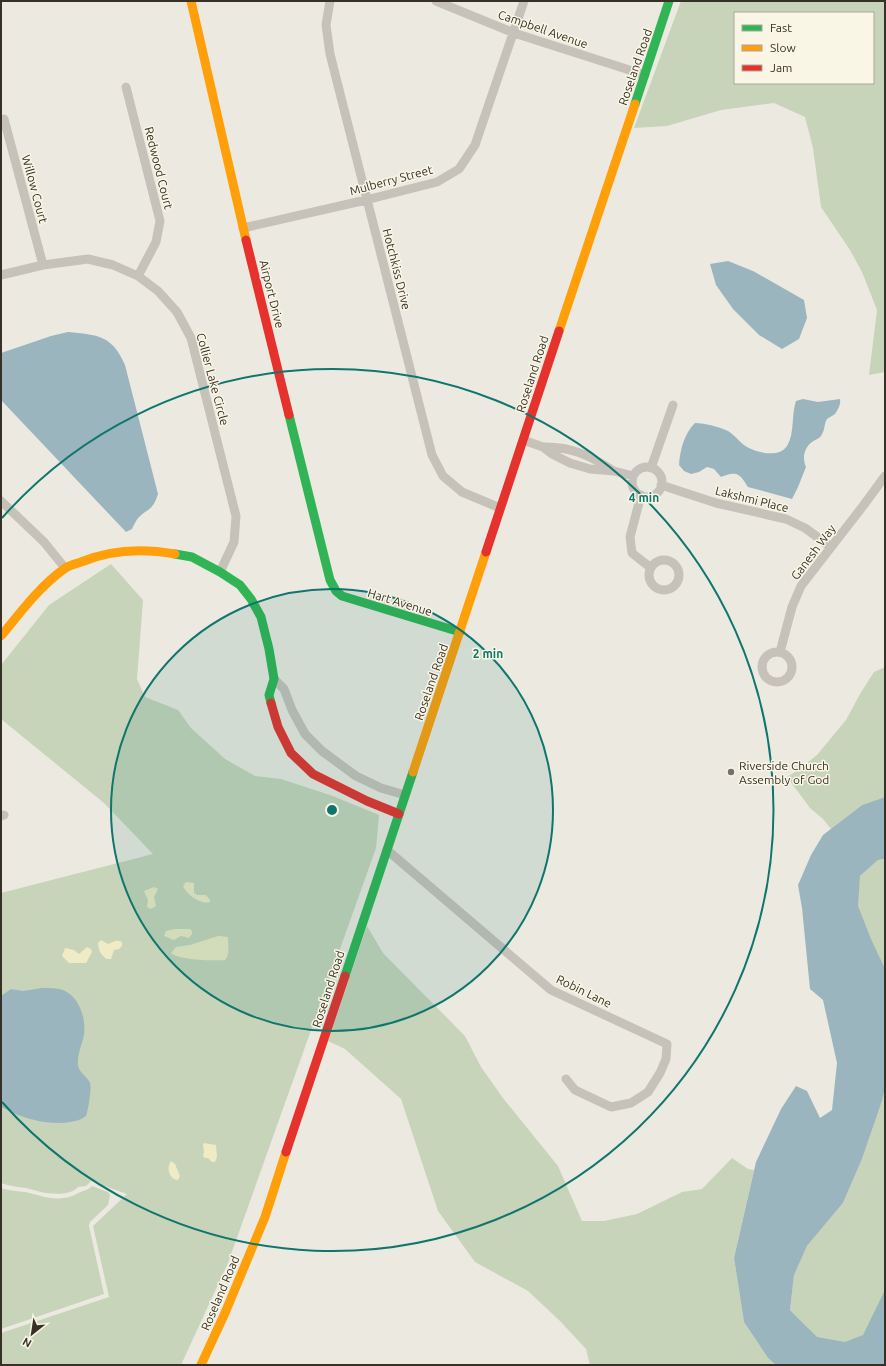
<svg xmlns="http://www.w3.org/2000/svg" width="886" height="1366" viewBox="0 0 886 1366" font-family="Ubuntu,sans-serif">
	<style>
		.green { fill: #c7d4ba; fill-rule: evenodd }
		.sand { fill: #eeebc5 }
		.water { fill: #9bb5be }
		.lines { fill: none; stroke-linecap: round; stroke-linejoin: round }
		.street { stroke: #c6c2b9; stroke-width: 9 }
		.fast { stroke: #30b455; stroke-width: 9 }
		.slow { stroke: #ff9f0a; stroke-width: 9 }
		.jam { stroke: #e5322d; stroke-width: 9 }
		.ring { fill: none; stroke: #0f766e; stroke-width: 2 }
		.poi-dot { fill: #767168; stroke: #faf6e6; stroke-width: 1.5 }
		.labels { text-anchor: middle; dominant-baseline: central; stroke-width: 3; stroke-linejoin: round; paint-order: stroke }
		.street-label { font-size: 12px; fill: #363027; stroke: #faf6e6 }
		.poi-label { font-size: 12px; fill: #363027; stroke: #faf6e6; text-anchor: start }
		.centre { fill: #0f766e; stroke: #faf6e6; stroke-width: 2 }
		.ring-label { font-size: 12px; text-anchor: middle; font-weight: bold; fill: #0f766e; stroke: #faf6e6; stroke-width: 3; stroke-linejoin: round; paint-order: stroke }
	</style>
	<rect width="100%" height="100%" fill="#eceae0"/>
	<path class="green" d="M 681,1 L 885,1 L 885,372 L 869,375 L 877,310 L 862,272 L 850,250 L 821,207 L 813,148 L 805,117 L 774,103 L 721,110 L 667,126 L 634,128 ZM 735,13 L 873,13 L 873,83 L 735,83 Z
		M 111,564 L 143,600 L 137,679 L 145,697 L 178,710 L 191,728 L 225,759 L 255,776 L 281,779 L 333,796 L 379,815 L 376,848 L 228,1263 L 181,1365 L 1,1365 L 1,1333 L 109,1297 L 93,1226 L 127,1194 L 91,1181 L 86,1186 L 78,1187 C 70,1196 52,1194 41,1192 C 36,1191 31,1189 26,1188 C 17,1187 10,1186 1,1183 L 1,893 L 153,854 L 104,803 L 1,719 L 1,665 L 49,605 Z
		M 885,667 L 885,797 L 862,805 L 831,829 L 823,819 L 810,808 L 787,777 L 798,770 L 817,755 L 846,720 L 860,694 L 874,672 Z
		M 885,859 L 885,993 L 852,902 L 859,885 L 860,876 L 878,860 Z
		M 367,926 L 383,953 L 465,1036 L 481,1067 L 503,1098 L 558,1166 L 582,1221 L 604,1221 L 637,1214 L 682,1192 L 702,1189 L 732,1158 L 748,1169 L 754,1170 L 734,1258 L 744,1322 L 768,1358 L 776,1365 L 590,1365 L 586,1349 L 560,1321 L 528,1291 L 475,1262 L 438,1211 L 401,1099 L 345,1049 L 328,1041 Z
		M 885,1089 L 885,1302 L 859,1341 L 843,1348 L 815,1337 L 807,1327 L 790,1310 L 794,1274 L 807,1246 L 843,1203 L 862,1159 L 882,1101 Z
		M 92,1186 L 108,1192 L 110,1195 L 108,1205 L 90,1222 L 89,1226 L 104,1294 L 1,1329 L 1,1188 C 11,1191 16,1191 26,1192 C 42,1196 52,1201 69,1197 C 74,1196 77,1193 81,1192 C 85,1190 88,1190 92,1186 Z"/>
	<path class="sand" d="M 186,882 L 194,883 L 194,893 L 197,895 L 206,895 L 210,900 L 210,902 C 201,905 186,894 183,886 Z
		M 154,887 L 158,889 L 154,897 L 156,906 L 153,908 L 150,909 L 147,907 L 148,900 L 144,891 Z
		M 175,929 L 190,929 L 192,931 L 192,934 L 189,938 L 181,936 L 174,940 L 164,936 L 166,931 Z
		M 218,936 L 228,937 C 228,945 230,955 225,960 C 213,961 179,960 171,953 L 176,947 L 190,945 Z
		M 101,940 L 108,944 C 114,942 116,939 122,942 L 122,946 L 119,949 L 114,950 L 111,959 L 107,959 C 101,956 98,949 98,943 Z
		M 87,947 L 91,949 L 92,952 L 86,963 L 69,963 L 62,956 L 65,948 L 74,950 L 79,954 Z
		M 204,1143 L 216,1145 L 217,1157 L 215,1162 L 212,1162 L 208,1158 L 205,1158 L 203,1156 L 204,1152 L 203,1145 Z
		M 171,1161 L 175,1164 L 180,1176 L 178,1180 C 169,1179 166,1168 171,1161 Z"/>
	<path class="water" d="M 728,261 L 753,271 L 804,300 L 807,318 L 799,339 L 782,349 L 759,335 L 733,309 L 716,285 L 710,264 Z
		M 68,332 C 98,335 112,335 125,365 L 158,494 C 153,510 149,508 139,517 C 136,520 134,525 132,529 L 126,532 L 1,400 L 1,353 L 51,336 Z
		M 803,399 L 818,402 L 840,399 C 841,404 838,410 835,414 C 833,416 829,417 827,419 C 824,423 825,430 822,434 C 820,439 816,439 812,442 C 804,448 802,458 806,467 L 798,487 L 792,499 L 748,487 C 744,481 740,472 731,474 C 728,474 724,476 721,477 L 714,469 L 707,467 L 699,472 L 691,474 L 684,471 L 679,465 C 680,450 684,434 695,423 C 705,423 719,427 728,431 C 735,435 740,443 747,447 C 758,453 779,458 787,446 C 795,433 791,415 796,401 Z
		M 885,797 L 885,859 L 878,860 L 860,876 L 858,906 L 871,939 L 885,969 L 885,1089 L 882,1101 L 862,1159 L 843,1203 L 807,1246 L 794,1275 L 790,1310 L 817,1337 L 845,1342 L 863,1335 L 885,1290 L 885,1365 L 776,1365 L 768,1358 L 744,1322 L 734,1258 L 756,1162 L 781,1109 L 796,1086 L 807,1091 L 820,1118 L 832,1110 L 837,1063 L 823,1000 L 810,989 L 802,908 L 798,885 L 811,855 L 823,835 L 862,805 Z
		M 42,988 C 49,988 57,988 63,990 C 80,997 86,1019 84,1035 C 82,1045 77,1054 78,1065 C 79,1073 87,1076 90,1083 C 92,1087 88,1111 86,1116 C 72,1127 40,1123 24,1117 C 16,1115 9,1110 1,1107 L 1,996 L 11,989 L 23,991 Z"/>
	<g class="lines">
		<path class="street" d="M 330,1 L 326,25 L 330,54 L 432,455 L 443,476 L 462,492 L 500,508
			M 436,1 L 514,33 L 645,75
			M 126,87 L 160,221 L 156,242 L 138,276
			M 4,119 L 43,265
			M 243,228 L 366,200 L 437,182 L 459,169 L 475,145 L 524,1
			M 1,275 L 43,265 L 88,259 L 113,265 L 138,276 L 158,291 L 177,312 L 191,338 L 236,516 L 234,542 L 220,572
			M 523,440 L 543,447 L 552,454 L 570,463 L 590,469 L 614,471 L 633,476
			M 543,447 C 570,446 591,456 612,470
			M632 482a15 15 0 1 1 30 0a15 15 0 1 1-30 0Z
			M 651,468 L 673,405
			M 661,485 L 716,503 L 786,519 L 805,528 L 831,547
			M 641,495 L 630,537 L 632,553 L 651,568
			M 1,501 L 44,542 L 65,568
			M649 575a15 15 0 1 1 30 0a15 15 0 1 1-30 0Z
			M 780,652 L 792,607 L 801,586 L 863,506 L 885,476
			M762 667a15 15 0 1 1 30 0a15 15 0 1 1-30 0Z
			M 274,679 L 284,689 L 292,710 L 305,734 L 322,751 L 356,776 L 381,788 L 405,795
			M 1,816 L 4,815
			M 387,850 L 551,990 L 667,1044 L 666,1059 L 660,1073 L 648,1092 L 631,1103 L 611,1107 L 575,1090 L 566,1079"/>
		<path class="fast" d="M 635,104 L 669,1
			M 289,415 L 330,580 L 336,591 L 342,596 L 460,632
			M 175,554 L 192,557 L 220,572 L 240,585 L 251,599 L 261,617 L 269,649 L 274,679 L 269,695 L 271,703
			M 345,976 L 413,772"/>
		<path class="slow" d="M 191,1 L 246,240
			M 559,331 L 635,104
			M 1,636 C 20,613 39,587 64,569 C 69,565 76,564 81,562 C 112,549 142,548 175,554
			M 413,772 L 486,552
			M 201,1365 L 225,1313 L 265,1217 L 286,1152"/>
		<path class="jam" d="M 246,240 L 289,415
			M 486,552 L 559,331
			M 271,703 L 278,727 L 291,753 L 313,774 L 367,801 L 399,814
			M 286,1152 L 345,976"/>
	</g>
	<circle cx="332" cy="810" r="221" fill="#0f766e" fill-opacity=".12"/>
	<g class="ring">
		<circle cx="332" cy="810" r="221"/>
		<path d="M2 518A441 441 0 1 1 2 1102"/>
	</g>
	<circle class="poi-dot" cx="731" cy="772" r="4"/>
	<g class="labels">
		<g class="street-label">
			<text transform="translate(543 29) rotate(19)">Campbell Avenue</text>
			<text transform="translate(635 67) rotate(-71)">Roseland Road</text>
			<text transform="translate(159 168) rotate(76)">Redwood Court</text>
			<text transform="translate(391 180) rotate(-15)">Mulberry Street</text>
			<text transform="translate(35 189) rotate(75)">Willow Court</text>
			<text transform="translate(397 269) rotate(76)">Hotchkiss Drive</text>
			<text transform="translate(272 294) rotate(76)">Airport Drive</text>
			<text transform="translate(532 374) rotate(-72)">Roseland Road</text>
			<text transform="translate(213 379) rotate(75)">Collier Lake Circle</text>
			<text transform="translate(752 499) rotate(14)">Lakshmi Place</text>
			<text transform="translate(813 552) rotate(-53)">Ganesh Way</text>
			<text transform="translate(400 602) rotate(17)">Hart Avenue</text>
			<text transform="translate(431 682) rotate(-71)">Roseland Road</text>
			<text transform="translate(328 989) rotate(-72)">Roseland Road</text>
			<text transform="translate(584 991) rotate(26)">Robin Lane</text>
			<text transform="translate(220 1293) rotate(-67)">Roseland Road</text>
		</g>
		<g class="poi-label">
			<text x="739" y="765">Riverside Church<tspan x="739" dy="14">Assembly of God</tspan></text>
		</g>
	</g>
	<circle cx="332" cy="810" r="6" class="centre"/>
	<g class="ring-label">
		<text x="644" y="502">4 min</text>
		<text x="488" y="658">2 min</text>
	</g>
	<rect width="886" height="1366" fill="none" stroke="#363027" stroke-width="4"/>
	<rect x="734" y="12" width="140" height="72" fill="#faf6e6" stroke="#aca79a"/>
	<rect x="742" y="25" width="20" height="6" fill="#30b455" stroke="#aca79a"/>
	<text x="770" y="32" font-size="12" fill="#363027">Fast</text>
	<rect x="742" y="45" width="20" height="6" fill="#ff9f0a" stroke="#aca79a"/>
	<text x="770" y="52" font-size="12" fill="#363027">Slow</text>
	<rect x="742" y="65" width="20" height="6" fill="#e5322d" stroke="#aca79a"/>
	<text x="770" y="72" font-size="12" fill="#363027">Jam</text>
	<g transform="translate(32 1334) rotate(210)" stroke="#faf6e6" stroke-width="3" paint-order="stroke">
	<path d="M0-3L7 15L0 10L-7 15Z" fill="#363027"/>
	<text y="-6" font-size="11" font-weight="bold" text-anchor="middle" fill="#363027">N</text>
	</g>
</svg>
